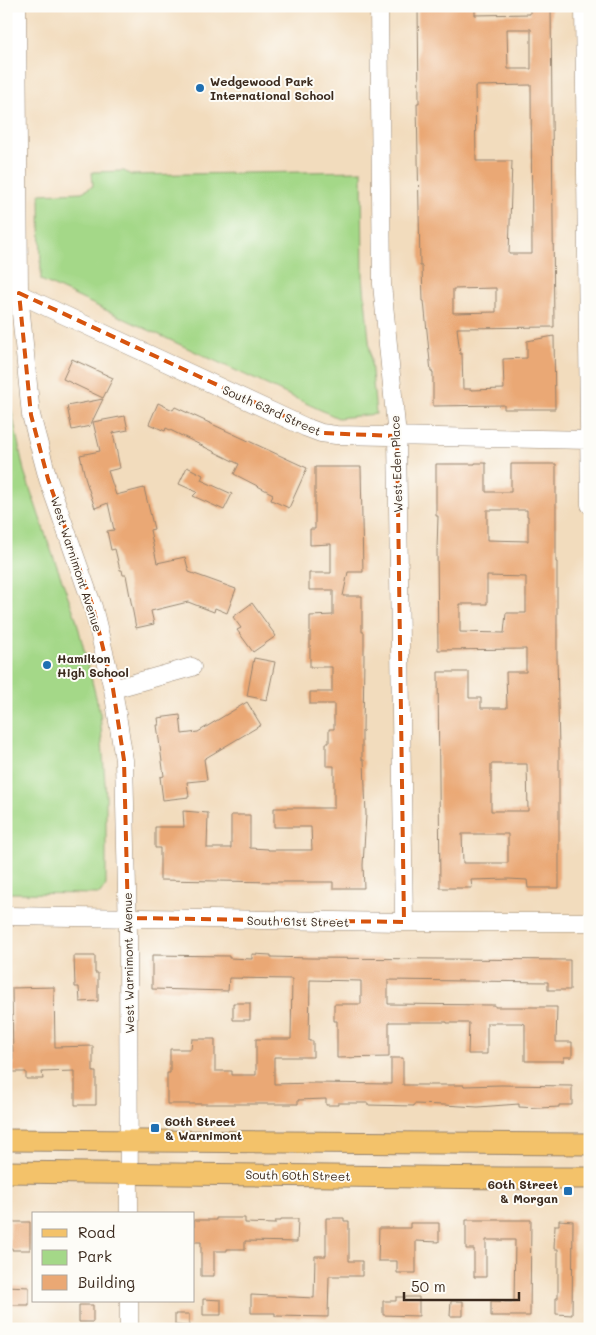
<svg xmlns="http://www.w3.org/2000/svg" width="596" height="1335" viewBox="0 0 596 1335" font-family="Mali,sans-serif">
	<style>
		.green { fill: #a4d888; stroke: #708153 }
		.building { fill: #eaa874; fill-rule: evenodd }
		.lines { fill: none; stroke-linecap: round; stroke-linejoin: round }
		.minor-casing { stroke: #96836e; stroke-width: 19 }
		.major-casing { stroke: #96836e; stroke-width: 23 }
		.minor { stroke: #fff; stroke-width: 18 }
		.major { stroke: #f3c26a; stroke-width: 21 }
		.marked { fill: none; stroke: #d7540e; stroke-width: 4; stroke-dasharray: 10 6; stroke-linejoin: round }
		.poi-dot { fill: #1f6fb2; stroke: #fdfcf7; stroke-width: 2 }
		.labels { text-anchor: middle; dominant-baseline: central; stroke-width: 4; stroke-linejoin: round; paint-order: stroke }
		.poi-label { font-size: 12px; font-weight: bold; fill: #3b2a1e; stroke: #fdfcf7; text-anchor: start }
		.street-label { font-size: 12px; fill: #3b2a1e; stroke: #fdfcf7 }
	</style>
	<rect width="100%" height="100%" fill="#fdfcf7"/>
	<filter id="ink" filterUnits="userSpaceOnUse"><feTurbulence type="fractalNoise" baseFrequency=".02" numOctaves="2"/><feDisplacementMap in="SourceGraphic" scale="10" xChannelSelector="R" yChannelSelector="G"/><feConvolveMatrix kernelMatrix="1 2 1 2 8 2 1 2 1" color-interpolation-filters="sRGB"/></filter>
	<filter id="wash" filterUnits="userSpaceOnUse"><feTurbulence type="fractalNoise" baseFrequency=".0096" numOctaves="4" result="noise"/><feDisplacementMap in="SourceGraphic" scale="20" xChannelSelector="R" yChannelSelector="G"/><feGaussianBlur stdDeviation="1.12" result="paint"/><feColorMatrix in="noise" values="0 0 0 0 0 0 0 0 0 0 0 0 0 0 0 0 0 1.4 0 .05"/><feComposite in="paint" operator="in"/></filter>
	<g filter="url(#wash)">
		<rect width="100%" height="100%" fill="#f2dcbd"/>
		<path class="green" d="M 124,171 L 131,175 L 362,171 L 363,277 L 376,414 L 338,418 L 41,280 L 40,194 L 82,192 L 93,186 L 92,172 Z
			M 6,370 L 10,403 L 24,471 L 48,542 L 76,618 L 100,713 L 106,797 L 106,885 L 100,894 L 6,893 Z"/>
		<g id="blocks">
			<path class="building" d="M 418,6 L 475,6 L 475,15 L 530,14 L 530,6 L 551,6 L 554,327 L 457,328 L 460,354 L 462,354 L 463,389 L 471,389 L 471,390 L 504,389 L 503,359 L 527,358 L 527,341 L 554,336 L 555,409 L 504,409 L 504,405 L 433,406 L 433,372 L 431,372 L 424,301 L 423,301 L 422,266 L 420,266 L 417,103 L 419,103 ZM 507,29 L 531,29 L 531,69 L 508,69 ZM 531,85 L 532,254 L 509,254 L 512,161 L 476,161 L 475,86 ZM 496,288 L 496,312 L 453,313 L 453,289 Z
				M 72,359 L 113,378 L 103,398 L 63,379 Z
				M 103,399 L 90,426 L 72,430 L 67,406 Z
				M 158,403 L 173,410 L 175,407 L 307,468 L 289,508 L 271,500 L 273,494 L 234,474 L 239,464 L 166,428 L 165,431 L 149,424 Z
				M 125,416 L 128,430 L 113,433 L 120,468 L 108,471 L 116,495 L 144,488 L 154,529 L 150,530 L 157,563 L 185,557 L 189,572 L 236,589 L 227,613 L 215,608 L 214,612 L 188,602 L 151,611 L 154,624 L 136,628 L 126,575 L 123,575 L 122,570 L 120,570 L 115,549 L 111,550 L 107,531 L 114,530 L 108,503 L 95,508 L 86,481 L 80,455 L 100,451 L 93,422 Z
				M 475,463 L 486,463 L 486,492 L 511,492 L 511,464 L 556,464 L 556,562 L 557,562 L 557,657 L 559,750 L 559,888 L 528,888 L 527,880 L 509,879 L 471,880 L 472,888 L 440,888 L 438,672 L 469,672 L 469,698 L 481,698 L 481,708 L 507,708 L 506,672 L 526,672 L 526,649 L 438,650 L 437,550 L 438,516 L 436,516 L 436,464 L 475,464 ZM 487,510 L 527,510 L 527,516 L 528,516 L 528,541 L 487,540 ZM 487,576 L 526,577 L 526,613 L 506,613 L 504,633 L 460,632 L 460,604 L 487,604 ZM 491,764 L 527,764 L 528,811 L 491,811 ZM 462,834 L 508,834 L 508,863 L 463,863 Z
				M 187,467 L 203,475 L 201,480 L 232,494 L 224,510 L 193,496 L 197,492 L 179,484 Z
				M 315,467 L 361,467 L 363,572 L 348,572 L 343,596 L 362,596 L 362,632 L 364,632 L 364,655 L 363,731 L 362,731 L 362,760 L 364,760 L 366,815 L 363,865 L 364,888 L 333,888 L 333,882 L 276,882 L 160,880 L 160,848 L 155,848 L 155,827 L 184,827 L 183,811 L 208,813 L 207,848 L 231,848 L 231,815 L 250,815 L 250,848 L 268,849 L 268,850 L 312,850 L 311,827 L 274,827 L 274,808 L 334,808 L 334,766 L 326,766 L 326,743 L 329,743 L 329,729 L 334,729 L 334,704 L 310,704 L 310,692 L 332,692 L 332,667 L 310,667 L 310,616 L 333,615 L 333,590 L 309,590 L 309,573 L 331,573 L 331,544 L 310,545 L 310,529 L 315,529 Z
				M 252,603 L 276,636 L 253,652 L 237,630 L 241,628 L 233,617 Z
				M 254,658 L 275,662 L 267,700 L 247,696 Z
				M 247,702 L 261,725 L 204,759 L 207,780 L 187,782 L 189,797 L 163,800 L 160,777 L 164,776 L 157,725 L 159,725 L 158,718 L 180,715 L 182,734 L 198,732 Z
				M 252,954 L 271,955 L 271,957 L 310,958 L 570,960 L 570,990 L 548,990 L 548,982 L 388,980 L 388,1004 L 495,1005 L 495,1007 L 557,1007 L 556,1042 L 572,1042 L 572,1057 L 564,1057 L 564,1061 L 525,1061 L 525,1024 L 521,1023 L 487,1023 L 487,1054 L 468,1054 L 469,1023 L 447,1023 L 447,1022 L 389,1022 L 389,1057 L 337,1058 L 337,1021 L 334,1021 L 334,1004 L 361,1004 L 361,981 L 310,980 L 309,1041 L 313,1041 L 313,1057 L 274,1057 L 274,1084 L 315,1083 L 391,1084 L 391,1058 L 403,1058 L 403,1085 L 464,1085 L 464,1086 L 501,1085 L 572,1086 L 572,1105 L 559,1105 L 559,1107 L 539,1108 L 519,1107 L 519,1104 L 478,1107 L 444,1105 L 414,1104 L 414,1106 L 368,1105 L 368,1103 L 338,1103 L 338,1105 L 326,1105 L 326,1099 L 298,1100 L 298,1104 L 167,1104 L 167,1073 L 170,1073 L 170,1049 L 191,1049 L 192,1039 L 215,1039 L 215,1071 L 232,1071 L 232,1075 L 256,1075 L 256,1039 L 291,1039 L 292,979 L 229,978 L 228,991 L 152,989 L 152,955 L 229,956 L 229,958 L 252,959 Z
				M 74,956 L 95,956 L 95,973 L 98,973 L 98,1001 L 80,1002 L 79,987 L 75,987 Z
				M 54,987 L 55,1047 L 93,1046 L 93,1072 L 96,1072 L 96,1105 L 75,1105 L 75,1071 L 42,1072 L 43,1079 L 26,1079 L 26,1072 L 13,1072 L 12,988 Z
				M 233,1003 L 250,1003 L 250,1020 L 233,1020 Z
				M 216,1218 L 245,1218 L 245,1223 L 275,1224 L 275,1221 L 281,1221 L 281,1219 L 298,1219 L 297,1242 L 245,1241 L 245,1249 L 227,1249 L 227,1251 L 214,1251 L 214,1276 L 201,1276 L 201,1242 L 194,1242 L 194,1220 L 216,1220 Z
				M 326,1218 L 344,1218 L 344,1221 L 349,1221 L 349,1261 L 362,1261 L 362,1276 L 329,1276 L 328,1317 L 275,1316 L 275,1313 L 251,1313 L 251,1295 L 314,1298 L 315,1256 L 326,1256 Z
				M 466,1220 L 531,1220 L 530,1316 L 491,1316 L 491,1301 L 514,1302 L 515,1240 L 486,1240 L 486,1277 L 474,1277 L 474,1249 L 466,1249 Z
				M 559,1220 L 573,1221 L 572,1315 L 556,1314 L 556,1298 L 558,1298 L 558,1249 L 554,1249 L 555,1225 L 559,1225 Z
				M 10,1222 L 30,1222 L 30,1250 L 12,1250 L 12,1248 L 10,1248 Z
				M 410,1223 L 439,1223 L 439,1242 L 416,1241 L 416,1273 L 397,1273 L 397,1261 L 378,1261 L 379,1228 L 410,1228 Z
				M 6,1286 L 29,1287 L 29,1305 L 6,1305 Z
				M 396,1297 L 419,1297 L 419,1316 L 383,1315 L 383,1301 L 396,1301 Z
				M 203,1299 L 221,1300 L 221,1315 L 203,1315 Z
				M 451,1301 L 463,1301 L 463,1316 L 450,1316 Z
				M 79,1305 L 93,1305 L 93,1322 L 79,1322 Z
				M 175,1314 L 189,1314 L 189,1326 L 175,1325 Z"/>
		</g>
	</g>
	<g filter="url(#ink)">
		<use href="#blocks" fill-opacity="0" stroke="#96836e" stroke-width="1"/>
		<g class="lines">
			<g class="minor-casing">
				<path id="minor" d="M 17,6 L 19,293 L 31,415 L 48,479 L 93,607 L 113,689 L 124,760 L 128,934 L 129,1214
					M 379,6 L 382,284 L 397,436 L 404,922
					M 584,6 L 590,505
					M 6,288 L 305,427 L 321,433 L 336,435 L 590,440
					M 113,689 L 192,667
					M 6,916 L 404,922 L 590,922
					M 129,1301 L 129,1329"/>
			</g>
			<g class="major-casing">
				<path id="major" d="M 6,1140 L 590,1144
					M 6,1172 L 504,1178 L 590,1178"/>
			</g>
			<use href="#minor" class="minor"/>
			<use href="#major" class="major"/>
		</g>
	</g>
	<path class="marked" d="M 19,293 L 321,433 L 397,436 L 404,922 L 128,918 L 124,760 L 113,689 L 93,607 L 48,479 L 31,415 Z"/>
	<g class="poi-dot">
		<circle cx="200" cy="88" r="5"/>
		<circle cx="47" cy="665" r="5"/>
		<rect x="150" y="1123" width="10" height="10" rx="2.5"/>
		<rect x="563" y="1186" width="10" height="10" rx="2.5"/>
	</g>
	<g class="labels">
		<g class="poi-label">
			<text x="210" y="81">Wedgewood Park<tspan x="210" dy="14">International School</tspan></text>
			<text x="57" y="658">Hamilton<tspan x="57" dy="14">High School</tspan></text>
			<text x="165" y="1121">60th Street<tspan x="165" dy="14">&amp; Warnimont</tspan></text>
			<text x="558" y="1184" text-anchor="end">60th Street<tspan x="558" dy="14">&amp; Morgan</tspan></text>
		</g>
		<g class="street-label">
			<text transform="translate(272 410) rotate(24)">South 63rd Street</text>
			<text transform="translate(396 464) rotate(-92)">West Eden Place</text>
			<text transform="translate(77 564) rotate(72)">West Warnimont Avenue</text>
			<text transform="translate(298 921) rotate(1)">South 61st Street</text>
			<text transform="translate(128 963) rotate(-91)">West Warnimont Avenue</text>
			<text transform="translate(298 1175) rotate(1)">South 60th Street</text>
		</g>
	</g>
	<rect width="596" height="1335" fill="none" stroke="#fdfcf7" stroke-width="25"/>
	<rect x="32" y="1212" width="162" height="90" fill="#fdfcf7" stroke="#afa8a0"/>
	<rect x="42" y="1229" width="25" height="8" fill="#f3c26a" stroke="#afa8a0"/>
	<text x="78" y="1238" font-size="15" fill="#3b2a1e">Road</text>
	<rect x="42" y="1250" width="25" height="15" fill="#a4d888" stroke="#afa8a0"/>
	<text x="78" y="1262" font-size="15" fill="#3b2a1e">Park</text>
	<rect x="42" y="1275" width="25" height="15" fill="#eaa874" stroke="#afa8a0"/>
	<text x="78" y="1288" font-size="15" fill="#3b2a1e">Building</text>
	<path d="M404 1292v8h115v-8" fill="none" stroke="#3b2a1e" stroke-width="2.5"/>
	<text x="411" y="1292" font-size="15" fill="#3b2a1e" stroke="#fdfcf7" stroke-width="4" paint-order="stroke">50 m</text>
</svg>
